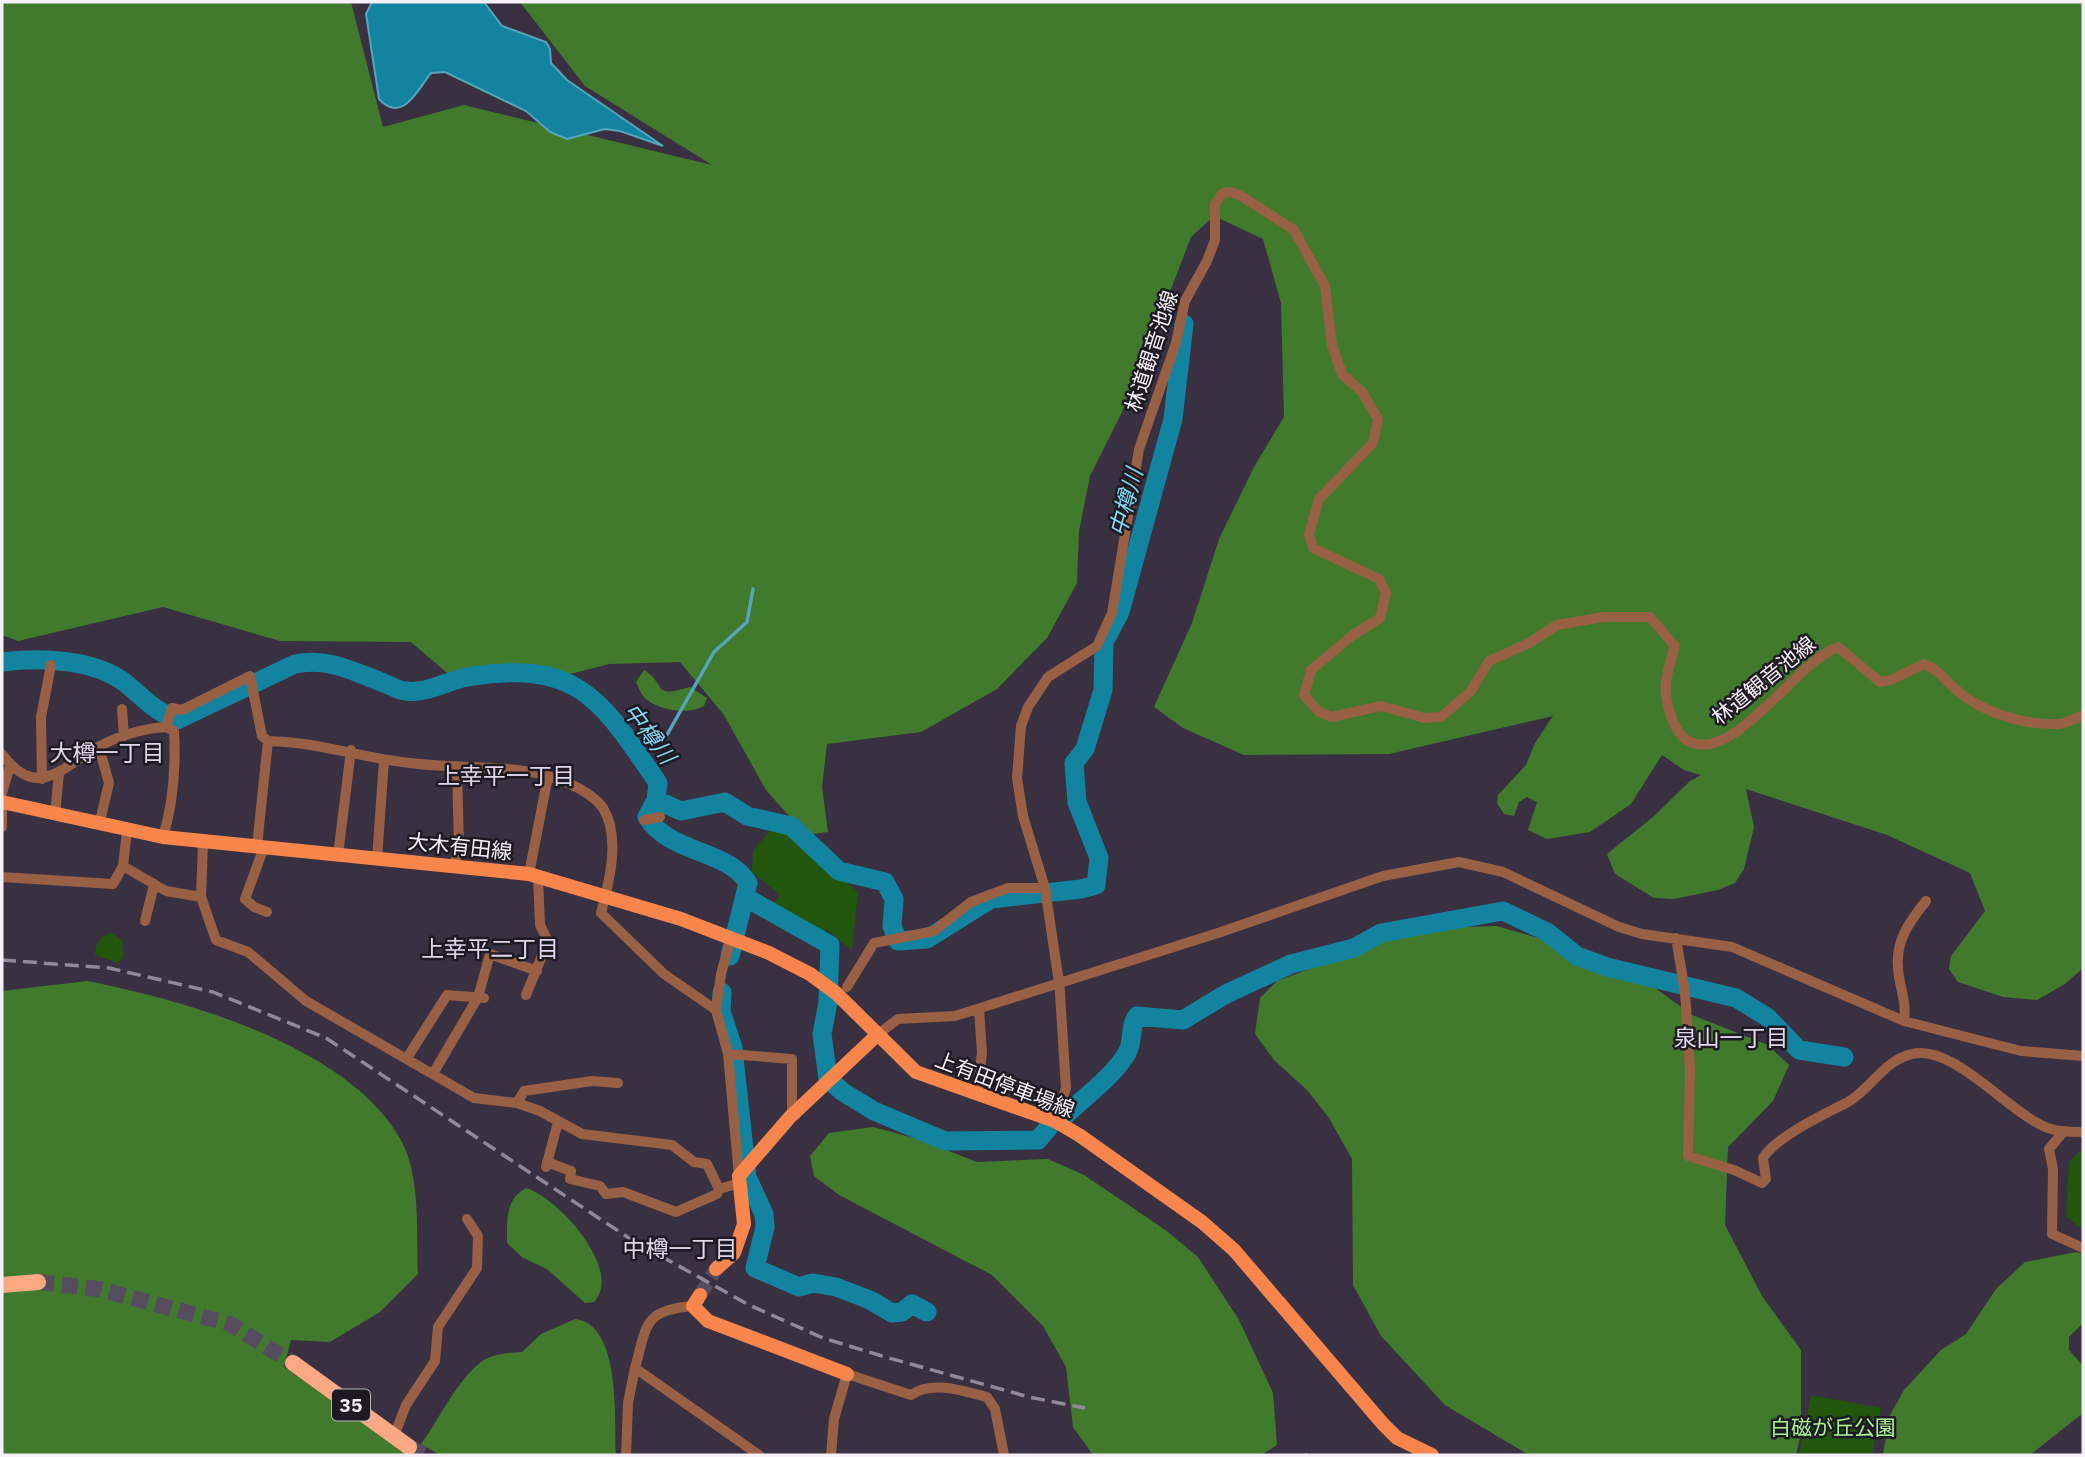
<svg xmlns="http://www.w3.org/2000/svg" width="2085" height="1457" viewBox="0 0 2085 1457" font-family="'IBM Plex Sans','Noto Sans JP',sans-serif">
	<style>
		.green { fill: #22560c }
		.forest { fill: #417a2d }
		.water { fill: #1384a0; stroke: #57a4bb; stroke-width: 2 }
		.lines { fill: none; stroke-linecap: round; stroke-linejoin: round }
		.stream { stroke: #57a4bb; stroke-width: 3.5 }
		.river { stroke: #1384a0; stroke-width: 19 }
		.major-tunnel { stroke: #554d5d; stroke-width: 14; stroke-dasharray: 14 7; stroke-linecap: butt }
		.highway-tunnel { stroke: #554d5d; stroke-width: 16; stroke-dasharray: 16 8; stroke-linecap: butt }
		.minor { stroke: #986045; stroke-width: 10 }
		.major { stroke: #f8864c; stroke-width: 14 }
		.highway { stroke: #fca983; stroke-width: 16 }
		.rail { stroke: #908997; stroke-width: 3.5; stroke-dasharray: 14 7; stroke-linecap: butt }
		.labels { text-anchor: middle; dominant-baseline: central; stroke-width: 5; stroke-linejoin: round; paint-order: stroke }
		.shield { fill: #1e1a22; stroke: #b5b0ba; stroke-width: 2 }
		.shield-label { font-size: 19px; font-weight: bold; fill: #f6f0fb }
		.street-label { font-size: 21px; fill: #f6f0fb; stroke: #1e1a22 }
		.park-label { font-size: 21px; fill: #a8f690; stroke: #1e1a22 }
		.water-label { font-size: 23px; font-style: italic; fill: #81d9f5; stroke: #1e1a22 }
		.neighbourhood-label { font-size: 23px; fill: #e0d5ea; stroke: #1e1a22 }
	</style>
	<rect width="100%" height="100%" fill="#393041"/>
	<path class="green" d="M 772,828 L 789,831 L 858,892 L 852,950 L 826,929 L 821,933 L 774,903 L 780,895 L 752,872 L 753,851 Z
		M 112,933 L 122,941 L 123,957 L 118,963 L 95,955 C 95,944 100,935 112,933 Z
		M 2083,1148 L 2083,1230 L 2066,1216 L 2069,1162 Z
		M 1811,1395 L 1881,1408 L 1872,1455 L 1799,1455 Z"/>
	<path class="forest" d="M 2,2 L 351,2 L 383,127 L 464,105 L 712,165 L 585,86 L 520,2 L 2083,2 L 2083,968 L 2065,984 L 2037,1000 L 2003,997 L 1958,982 L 1949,969 L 1951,956 L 1985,911 L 1970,873 L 1887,835 L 1746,789 L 1754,827 L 1744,869 L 1735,883 L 1718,890 L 1674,899 L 1654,898 L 1615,874 L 1607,854 L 1653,817 L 1690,781 L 1701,775 L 1684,770 L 1662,755 L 1631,804 L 1590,832 L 1547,839 L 1528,830 L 1537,802 L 1527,797 L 1519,802 L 1514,816 L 1504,814 L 1497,803 L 1498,795 L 1526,765 L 1535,743 L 1553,716 L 1389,754 L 1244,755 L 1183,728 L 1154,707 L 1192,623 L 1219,539 L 1254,467 L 1284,417 L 1281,303 L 1263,239 L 1214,216 L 1191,237 L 1157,326 L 1144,340 L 1122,412 L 1090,476 L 1079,531 L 1077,583 L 1047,638 L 997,689 L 921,732 L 827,744 L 822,787 L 828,832 L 806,835 L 766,790 L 724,715 L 680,662 L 609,664 L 547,680 L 453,678 L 411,642 L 280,641 L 163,607 L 18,641 L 2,635 Z
		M 644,670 C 668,685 650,699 690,687 L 707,698 L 704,706 C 689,715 657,711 644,697 C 641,694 638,686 636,682 Z
		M 1497,926 L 1562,945 L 1636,974 L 1692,1015 L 1768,1045 L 1789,1065 L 1773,1101 L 1728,1147 L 1725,1225 L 1762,1296 L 1801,1350 L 1801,1433 L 1796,1455 L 1529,1455 L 1445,1405 L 1381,1336 L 1353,1285 L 1352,1159 L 1329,1118 L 1307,1090 L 1274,1060 L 1255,1034 L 1260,998 L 1277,981 L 1420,928 Z
		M 87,981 C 185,1000 352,1047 402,1142 C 421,1180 416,1232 418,1274 L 380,1312 L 330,1342 L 291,1340 L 284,1367 L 411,1455 L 2,1455 L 2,991 Z
		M 873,1127 L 918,1139 L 977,1162 L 1048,1159 L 1084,1175 L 1164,1229 L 1198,1257 L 1239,1320 L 1273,1393 L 1277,1445 L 1261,1455 L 1093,1455 L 1073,1427 L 1066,1367 L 1043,1326 L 992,1275 L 839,1195 L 814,1176 L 810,1156 L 829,1133 Z
		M 526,1188 C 557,1197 624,1269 594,1302 L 585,1303 L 547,1269 L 523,1258 L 507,1243 C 507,1221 505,1199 526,1188 Z
		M 2076,1252 L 2083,1254 L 2083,1323 L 2069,1337 L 2069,1350 L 2083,1366 L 2083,1413 L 2030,1455 L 1883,1455 L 1889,1417 L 1904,1390 L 1941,1350 L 1966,1334 L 1996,1289 L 2025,1262 Z
		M 575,1319 C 622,1324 614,1422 616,1455 L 440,1455 L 421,1444 C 439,1420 459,1376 484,1360 C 496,1353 510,1353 522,1352 L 541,1334 Z"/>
	<path class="water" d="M 372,2 L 484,2 L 502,26 L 546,42 L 550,49 L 551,63 L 567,80 L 663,146 L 620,131 L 605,129 L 567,139 L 550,132 L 526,111 L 445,72 L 431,73 C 417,91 402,124 379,99 L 366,14 Z"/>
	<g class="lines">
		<path class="stream" d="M 664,740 L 714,652 L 747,622 L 753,589"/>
		<path class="river" d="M 2,662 C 39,657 93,659 124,682 C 142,696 155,712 177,720 L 295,664 C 328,657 355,672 386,684 C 392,686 399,691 406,691 C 426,694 447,681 467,677 C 578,659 600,698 658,783 L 656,800 L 647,817 C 670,854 727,849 748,883 L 730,956
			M 656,800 L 681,811 L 725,802 L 747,816 L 791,826 L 839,871 L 885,882 L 894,899 L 892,926 L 898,941 L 927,939 L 991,899 L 1081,889 L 1096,885 L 1099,858 L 1077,802 L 1074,763 L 1085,749 L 1103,690 L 1104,642 L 1120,612 L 1173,419 L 1184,324
			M 745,897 L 830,945 L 828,1002 L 822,1034 L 828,1079 L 843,1092 L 874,1111 L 945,1141 L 1038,1140 L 1049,1127
			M 722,992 L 721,1011 L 733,1048 L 747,1177 L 764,1214 L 765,1227 L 755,1268 L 799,1287 L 813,1283 L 836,1287 L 870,1300 L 892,1313 L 902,1312 L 912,1304 L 927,1312
			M 1065,1116 C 1085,1096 1113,1077 1127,1053 C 1134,1041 1129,1027 1137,1016 L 1183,1020 L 1226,994 L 1291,964 L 1354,948 L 1381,933 L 1503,911 L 1547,932 L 1577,956 L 1607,967 L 1736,998 L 1767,1017 L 1799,1050 L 1844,1057"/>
		<path class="major-tunnel" d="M 700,1295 L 716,1269"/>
		<path class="highway-tunnel" d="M 38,1282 L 99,1289 L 230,1324 L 293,1363
			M 409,1447 L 425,1455"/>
		<path class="minor" d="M 122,709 L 124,736
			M 166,727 L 172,708 L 182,710 L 250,676 L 262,736 L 268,741 C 319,742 361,758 410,763 C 455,769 505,764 549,776 C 566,781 593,793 603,808 C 621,837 609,883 601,913 L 664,974 L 716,1010
			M 2,754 C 37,801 61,768 98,747 C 118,736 144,728 166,727 L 174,731 C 176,768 174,801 163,837
			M 42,779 L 41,717 L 51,665
			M 2,793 L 10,766
			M 55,815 L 59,773
			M 644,820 L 660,817
			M 99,825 L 109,783 L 99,747
			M 2,827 L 2,802
			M 257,846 L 268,741
			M 264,847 L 245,899 L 254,907 L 267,912
			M 338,855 L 351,750
			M 377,859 L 384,760
			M 454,865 L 459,850 L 457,768
			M 123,866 L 166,891 L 201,897 L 203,843
			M 529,874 L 548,776
			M 2,877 L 113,884 L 123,866 L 127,831
			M 201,897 L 216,940 L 248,952 L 306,1001 L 474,1098 L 517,1103 L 540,1111 L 582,1134 L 672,1145 L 694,1162 L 707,1164 L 719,1189 L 740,1183
			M 145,921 L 154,885
			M 731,938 L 721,974 L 716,1010 L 728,1054 L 739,1176
			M 1676,938 L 1685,992 L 1690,1070 L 1688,1156 L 1734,1170 L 1762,1183 L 1766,1179 L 1763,1158 C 1777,1136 1825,1114 1848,1102 C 1870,1090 1884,1060 1912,1054 C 1954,1043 2013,1118 2051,1129 C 2061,1132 2073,1132 2083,1132
			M 1059,983 L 1045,888 L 1023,816 L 1017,778 L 1021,726 L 1028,707 L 1048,677 L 1097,646 L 1112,613 L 1139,449 L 1176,343 L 1185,301 L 1207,261 L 1215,240 L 1215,204 L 1223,193 L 1232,192 L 1243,197 L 1294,230 L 1325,286 L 1332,345 L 1342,374 L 1362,392 L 1378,419 L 1373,443 L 1319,499 L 1309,534 L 1313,548 L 1379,579 L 1386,593 L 1380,618 L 1353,635 L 1311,670 L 1304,695 L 1318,711 L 1331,717 L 1381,706 L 1424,718 L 1441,717 L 1471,691 L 1489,661 L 1529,643 L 1557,625 L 1604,617 L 1650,617 L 1674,645 C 1673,658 1667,670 1666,682 C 1664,700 1673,732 1688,741 C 1733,766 1796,661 1838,647 L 1880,682 L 1891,680 L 1924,664 C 1939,670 1942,677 1953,687 C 1980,712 2021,725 2058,724 C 2066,724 2076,718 2083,715
			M 847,987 L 874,943 L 934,931 L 971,902 L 1008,888 L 1045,888 L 1046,893
			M 526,995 L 548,941 L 540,925 L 538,877
			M 1904,1021 C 1906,1006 1903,997 1900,982 C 1892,947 1905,927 1926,901
			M 877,1035 L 898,1019 L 955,1016 L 1218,933 L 1383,876 L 1459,862 L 1503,872 L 1619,927 L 1642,934 L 1732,947 L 1904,1021 L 2021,1051 L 2083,1056
			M 728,1054 L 792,1059 L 792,1116
			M 407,1058 L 447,995 L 484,998
			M 434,1072 L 478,997 L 490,954 L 537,971
			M 977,1095 L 982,1053 L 979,1009
			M 517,1103 L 524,1091 L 592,1081 L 618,1083
			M 1055,1121 L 1066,1088 L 1059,978
			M 2064,1131 L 2049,1149 L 2053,1169 L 2052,1234 L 2083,1248
			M 547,1162 L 571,1171 L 570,1179 L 600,1186 L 606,1194 L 623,1192 L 676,1212 L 717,1194 L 719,1189
			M 546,1167 L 558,1122
			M 693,1306 C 643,1310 647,1325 635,1368 L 759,1455
			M 394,1436 L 406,1405 L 435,1361 L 438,1327 L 477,1268 L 478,1236 L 467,1219
			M 626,1455 L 628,1403 L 635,1368
			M 831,1455 L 834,1419 L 847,1374 L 911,1395 C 932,1380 964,1391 987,1397 L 995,1409 L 1004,1455"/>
		<path class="major" d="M 2,802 L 163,837 L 529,874 L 681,919 L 769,953 L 810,974 L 836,993 L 916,1072 L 1055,1121 L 1079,1135 L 1202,1222 L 1234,1250 L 1383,1424 L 1397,1438 L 1432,1455
			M 716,1269 L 734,1253 L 744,1224 L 739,1176 L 790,1117 L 877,1035
			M 700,1295 L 693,1306 L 708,1321 L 847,1374"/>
		<path class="highway" d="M 2,1285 L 38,1282
			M 293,1363 L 409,1447"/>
		<path class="rail" d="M 2,960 L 109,968 L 213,992 L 326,1038 L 632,1240 L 749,1305 L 823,1338 L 882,1356 L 1029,1397 L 1085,1408
			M 1305,1455 L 1307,1455"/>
	</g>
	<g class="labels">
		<rect class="shield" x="332" y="1389.5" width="38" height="31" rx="5"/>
		<g class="shield-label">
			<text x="351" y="1405">35</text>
		</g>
		<g class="street-label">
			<text transform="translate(1151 351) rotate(-72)">林道観音池線</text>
			<text transform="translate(1763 680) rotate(-39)">林道観音池線</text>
			<text transform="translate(460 846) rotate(6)">大木有田線</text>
			<text transform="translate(1005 1084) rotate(21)">上有田停車場線</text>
		</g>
		<g class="park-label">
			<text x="1833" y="1427">白磁が丘公園</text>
		</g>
		<g class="water-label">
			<text transform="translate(1125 502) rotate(-75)">中樽川</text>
			<text transform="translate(650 733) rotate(53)">中樽川</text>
		</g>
		<g class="neighbourhood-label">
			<text x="107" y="752">大樽一丁目</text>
			<text x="506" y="775">上幸平一丁目</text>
			<text x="490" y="948">上幸平二丁目</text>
			<text x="1731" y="1037">泉山一丁目</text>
			<text x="680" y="1248">中樽一丁目</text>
		</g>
	</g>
	<rect width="2085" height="1457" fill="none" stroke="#f6f0fb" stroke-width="7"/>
</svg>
